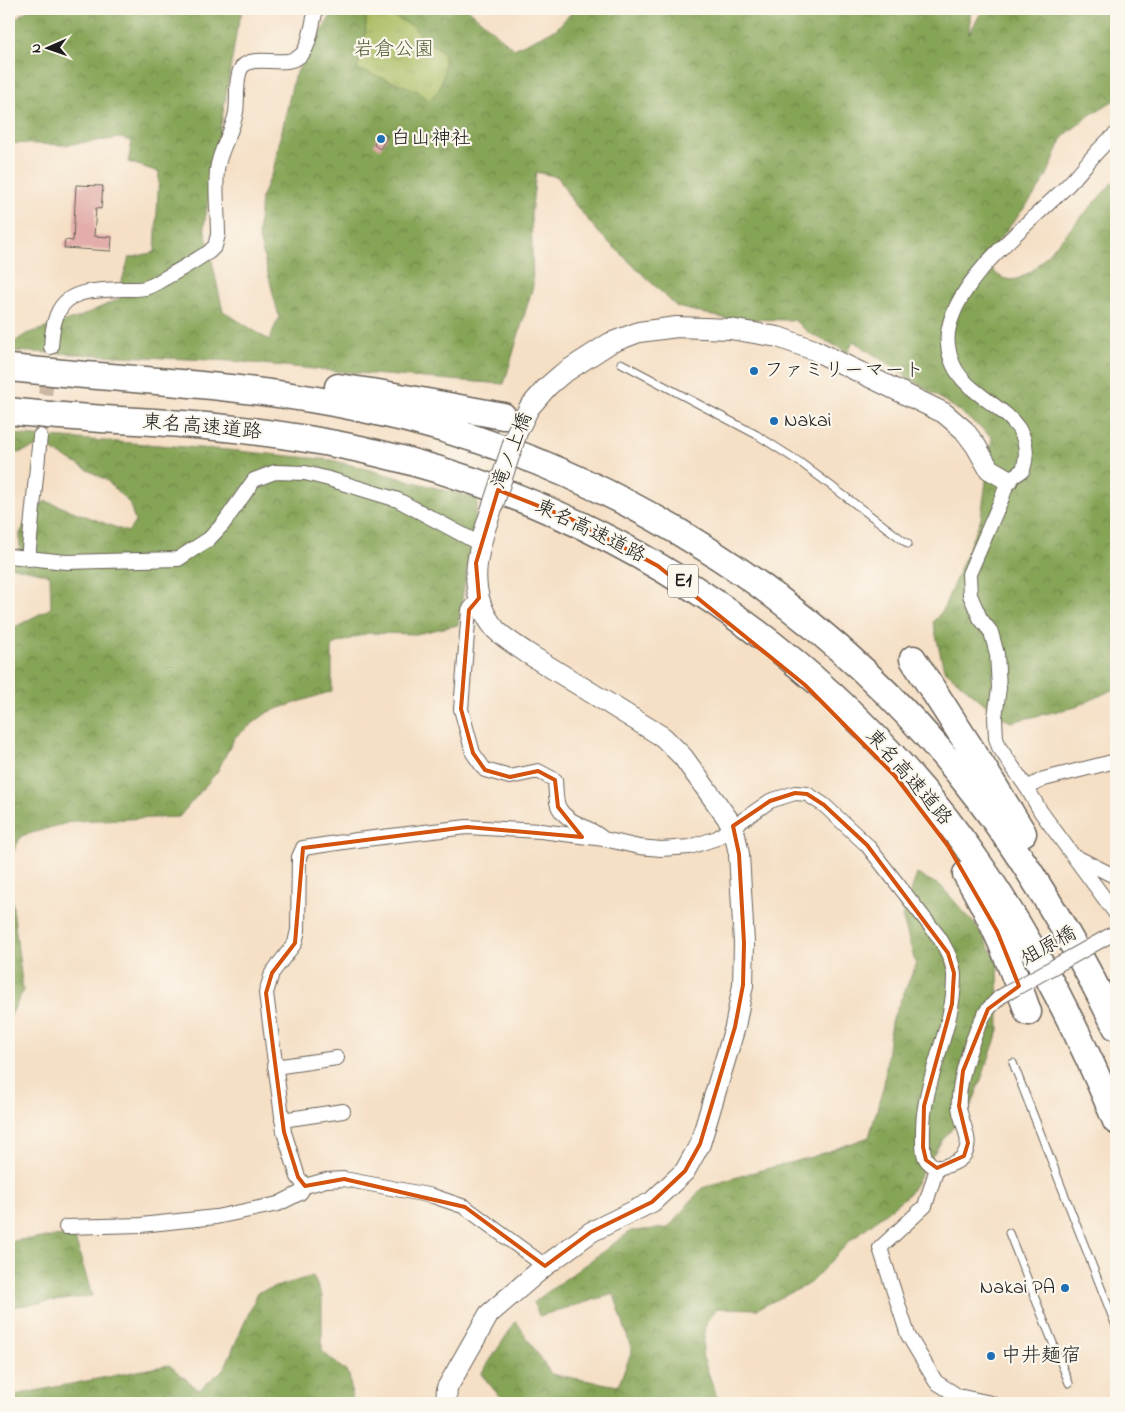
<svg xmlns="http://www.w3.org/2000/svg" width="1125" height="1412" viewBox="0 0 1125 1412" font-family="'Indie Flower','Klee One',sans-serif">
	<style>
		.forest { fill: url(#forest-crowns); stroke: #516039 }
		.park { fill: url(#park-tufts); stroke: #626c3e }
		.building { fill: #e3adab }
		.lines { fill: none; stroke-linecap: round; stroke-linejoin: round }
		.street-tunnel { stroke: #cab8a3; stroke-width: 14; stroke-dasharray: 14 7; stroke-linecap: butt }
		.lane-casing { stroke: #686057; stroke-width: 9 }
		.street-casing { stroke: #686057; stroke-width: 16 }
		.secondary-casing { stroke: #686057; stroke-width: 22 }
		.highway-casing { stroke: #686057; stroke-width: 29 }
		.lane { stroke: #fff; stroke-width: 7 }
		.street { stroke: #fff; stroke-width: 14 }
		.secondary { stroke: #fff; stroke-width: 20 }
		.highway { stroke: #fff; stroke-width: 26 }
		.street-bridge-casing { stroke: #686057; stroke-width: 16; stroke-linecap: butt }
		.secondary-bridge-casing { stroke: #686057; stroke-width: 22; stroke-linecap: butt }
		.street-bridge { stroke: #fff; stroke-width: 14 }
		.secondary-bridge { stroke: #fff; stroke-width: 20 }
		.marked { fill: none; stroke: #d4530e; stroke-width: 4; stroke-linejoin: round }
		.poi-dot { fill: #1f6fb2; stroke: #fbf7ec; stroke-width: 2 }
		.labels { text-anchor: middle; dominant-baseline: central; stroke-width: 4.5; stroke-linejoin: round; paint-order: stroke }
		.shield { fill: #fbf7ec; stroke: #5f5e5a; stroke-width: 1 }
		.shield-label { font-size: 19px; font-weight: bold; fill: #1c1c1c }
		.park-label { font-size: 20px; fill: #545c37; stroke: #fbf7ec }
		.poi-label { font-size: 20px; fill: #1c1c1c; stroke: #fbf7ec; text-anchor: start }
		.street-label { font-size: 20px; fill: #1c1c1c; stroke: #fbf7ec }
	</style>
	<defs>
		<pattern id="forest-crowns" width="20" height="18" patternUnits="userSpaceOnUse" patternTransform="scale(1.25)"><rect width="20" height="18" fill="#86a456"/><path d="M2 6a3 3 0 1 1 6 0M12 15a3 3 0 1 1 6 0" fill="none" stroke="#6d8546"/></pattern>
		<pattern id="park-tufts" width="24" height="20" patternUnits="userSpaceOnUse" patternTransform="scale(1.25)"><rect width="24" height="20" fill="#a8bc60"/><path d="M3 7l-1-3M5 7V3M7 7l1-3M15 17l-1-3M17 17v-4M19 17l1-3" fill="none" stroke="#90a153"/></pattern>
	</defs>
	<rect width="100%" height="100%" fill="#fbf7ec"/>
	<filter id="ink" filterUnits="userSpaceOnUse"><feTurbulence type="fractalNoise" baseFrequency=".02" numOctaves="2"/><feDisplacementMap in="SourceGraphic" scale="10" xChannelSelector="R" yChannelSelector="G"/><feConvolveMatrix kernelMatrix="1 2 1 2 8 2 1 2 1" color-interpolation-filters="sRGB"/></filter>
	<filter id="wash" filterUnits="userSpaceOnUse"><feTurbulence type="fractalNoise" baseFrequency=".0096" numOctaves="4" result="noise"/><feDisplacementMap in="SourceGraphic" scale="20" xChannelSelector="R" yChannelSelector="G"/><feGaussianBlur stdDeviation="1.12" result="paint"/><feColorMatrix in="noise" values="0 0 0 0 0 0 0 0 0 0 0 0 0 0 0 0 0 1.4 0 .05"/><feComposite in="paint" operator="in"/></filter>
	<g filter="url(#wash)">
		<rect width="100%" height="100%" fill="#f5dfc5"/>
		<path class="forest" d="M 29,9 L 243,9 L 237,29 L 204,226 L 223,311 L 269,340 L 279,317 L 258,234 L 261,198 L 273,171 L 294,77 L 335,9 L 468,9 L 514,49 L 556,29 L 575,9 L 808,9 L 818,17 L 853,9 L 971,9 L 969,34 L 983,9 L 1116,9 L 1116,99 L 1090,115 L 1063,137 L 1047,175 L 1036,193 L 988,254 C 988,269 1001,283 1017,279 C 1023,277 1029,272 1034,269 L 1116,179 L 1116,688 L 1076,707 L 1010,722 L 992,710 L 944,670 L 933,622 L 943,610 L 981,518 L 992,437 L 958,410 L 853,341 L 848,352 L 809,333 L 794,320 L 728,319 L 677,307 L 599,233 L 572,201 L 558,177 L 536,172 L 531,215 L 533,286 L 504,384 L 344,372 L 232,361 L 9,351 L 9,346 L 26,334 L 77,318 L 121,298 L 122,281 L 129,258 L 155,252 L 159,172 L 128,162 L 132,142 L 122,138 L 64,145 L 9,143 L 9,24 Z
			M 9,434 L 227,450 L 332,460 L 478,499 L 458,625 L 416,634 L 368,633 L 332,645 L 332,691 L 268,712 L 235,737 L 217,772 L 179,817 L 74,821 L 21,836 L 9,861 L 9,630 L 51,608 L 50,575 L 9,566 L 9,551 L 20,550 L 20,533 L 32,511 L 46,501 L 128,532 L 135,522 L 130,504 L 106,480 L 48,448 L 36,447 L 18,453 L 9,448 Z
			M 917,874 L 941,886 L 979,929 L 998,963 L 999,1030 L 972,1105 L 941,1142 L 909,1194 L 850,1241 L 809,1284 L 757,1309 L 717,1308 L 706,1323 L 702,1355 L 719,1403 L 505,1403 L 481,1374 L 516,1321 L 551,1374 L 618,1386 L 632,1351 L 614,1294 L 539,1316 L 534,1302 L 631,1231 L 668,1228 L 702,1188 L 750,1173 L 812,1157 L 869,1137 L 884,1085 L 891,1022 L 916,965 L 902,916 Z
			M 9,875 L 23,991 L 9,1019 Z
			M 74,1235 L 92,1296 L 9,1307 L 9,1241 Z
			M 313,1276 L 322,1296 L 322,1351 L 349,1374 L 353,1403 L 9,1403 L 9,1396 L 169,1365 L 199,1390 L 224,1369 L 258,1292 Z"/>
		<path class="park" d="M 367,10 L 390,15 L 413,26 L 423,39 L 439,49 L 444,55 L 444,72 L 439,90 L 429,100 L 416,90 L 357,69 L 364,48 Z"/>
		<g id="blocks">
			<path class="building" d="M 378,132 L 388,136 L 380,149 L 374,145 Z
				M 76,185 L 103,186 L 101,209 L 96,208 L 94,236 L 112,237 L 111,251 L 64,248 L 65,240 L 73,241 Z"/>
		</g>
	</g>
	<g filter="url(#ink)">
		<use href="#blocks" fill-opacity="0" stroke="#686057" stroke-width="1"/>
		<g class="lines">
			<path class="street-tunnel" d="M 40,436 L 51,347"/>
			<g class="lane-casing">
				<path id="lane" d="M 621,363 L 757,435 L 801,463 L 908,544
					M 1013,1063 L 1116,1326
					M 1009,1233 L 1069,1383"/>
			</g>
			<g class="street-casing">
				<path id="street" d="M 1116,134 C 1097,148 1084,169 1067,186 C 1030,223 961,274 949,327 C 946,338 948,353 953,364 C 970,405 1041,412 1023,470 L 1008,480 L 1002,498 L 969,574 L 970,595 L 980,618 L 991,632 L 997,654 L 999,688 L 995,717 L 996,738 L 999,747 L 1027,788 L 1041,812 L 1116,914
					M 51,347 C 54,294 73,291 122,289 C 130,289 141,290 148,287 C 154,285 160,281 165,278 C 180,270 194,261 209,252 L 215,246 L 218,235 C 218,213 215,191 217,170 C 219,150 233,132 236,112 C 238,100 235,76 242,67 C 255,52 288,71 303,53 C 310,44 313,20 316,9
					M 9,556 L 66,562 L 178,559 L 209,539 L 223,524 L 254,480 L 275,472 L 305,473 L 329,479 L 398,500 L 480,544
					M 28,559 L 40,436
					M 479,598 L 469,610 L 461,709 L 473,753 L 485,770 L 510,777 L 538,771 L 555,780 C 556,789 555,801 559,808 C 567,823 589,826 601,837
					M 1027,788 L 1044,779 L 1116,761
					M 1074,856 L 1116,877
					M 275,1067 L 337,1058
					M 282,1120 L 343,1111
					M 937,1168 L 925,1206 L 880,1248 L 908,1335 L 936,1382 L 958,1396 L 991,1403
					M 305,1186 L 298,1177 L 284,1132 L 266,993 L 272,973 L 295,943 L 298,930 L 299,857 L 303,848 L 357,840 L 467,827 L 541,831 L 604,839 L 639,847 L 661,849 L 690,847 L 717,838 L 770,801 L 795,793 L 807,794 L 824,805 L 867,845 L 939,937 C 946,949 953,961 954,975 C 955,1030 921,1081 923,1136 C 923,1143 922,1152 926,1159 C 928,1162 933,1166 937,1168 C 946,1166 959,1163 964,1155 C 974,1140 960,1122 959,1106 C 957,1084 975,1025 989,1008 C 993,1004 997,1000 1000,997
					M 66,1227 L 141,1225 L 216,1217 L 278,1204 L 300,1193 L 305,1186 L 326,1180 L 344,1179 L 433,1196 L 465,1207 L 545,1266"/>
			</g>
			<g class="secondary-casing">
				<path id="secondary" d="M 547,387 L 562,374 L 610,343 L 639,332 L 677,327 L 730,329 L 778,337 L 814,350 L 944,413 L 964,430 L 976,446 L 989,469 L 1008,480
					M 446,1403 L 447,1388 L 489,1314 L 545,1266 L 591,1232 L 652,1202 L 685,1171 L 700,1144 L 735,1027 L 743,985 L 744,943 L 739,854 L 733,826 L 683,757 L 663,737 L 527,653 C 517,646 505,639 496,630 C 467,596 475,558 488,520"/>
			</g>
			<g class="highway-casing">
				<path id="highway" d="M 9,368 C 127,380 247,384 364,409 C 605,459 829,601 978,798 C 1032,869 1077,947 1116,1027
					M 338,387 L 378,393 L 503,416
					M 9,411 C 74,419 141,420 206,426 C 258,431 310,438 360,449 C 616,506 842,659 988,877 C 1039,954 1081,1036 1116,1121
					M 913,659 L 982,766 L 1023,833
					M 966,874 C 993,918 1011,964 1028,1012"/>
			</g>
			<use href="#lane" class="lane"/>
			<use href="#street" class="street"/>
			<use href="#secondary" class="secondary"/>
			<use href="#highway" class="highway"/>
			<g class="street-bridge-casing">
				<path id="street-bridge" d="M 1000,997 L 1116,932"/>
			</g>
			<g class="secondary-bridge-casing">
				<path id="secondary-bridge" d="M 488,520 L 517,432 L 529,408 L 547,387"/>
			</g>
			<use href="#street-bridge" class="street-bridge"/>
			<use href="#secondary-bridge" class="secondary-bridge"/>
		</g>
	</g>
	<path class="marked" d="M 498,490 L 569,518 L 658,566 L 805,685 L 895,776 L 948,846 L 997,931 L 1019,986 L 988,1009 L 963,1071 L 959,1106 L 968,1143 L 964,1156 L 937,1168 L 926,1160 L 923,1147 L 924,1106 L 952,1004 L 954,973 L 948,953 L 867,845 L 824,805 L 807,794 L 795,793 L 770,801 L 733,826 L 739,854 L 744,943 L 743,985 L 735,1027 L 700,1144 L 685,1171 L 652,1202 L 591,1232 L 545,1266 L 465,1207 L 344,1179 L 305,1186 L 298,1177 L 284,1132 L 266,993 L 272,973 L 295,943 L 303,848 L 467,827 L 582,837 L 558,807 L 555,780 L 538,771 L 510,777 L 485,770 L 473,753 L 461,709 L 469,610 L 479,598 L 476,563 Z"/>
	<g class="poi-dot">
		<circle cx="381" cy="139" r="5"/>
		<circle cx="754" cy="371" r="5"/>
		<circle cx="774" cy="421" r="5"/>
		<circle cx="1065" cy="1288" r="5"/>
		<circle cx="991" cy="1356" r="5"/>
	</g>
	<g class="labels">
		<rect class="shield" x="668" y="564.5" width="30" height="33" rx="4"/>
		<g class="shield-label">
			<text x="683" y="581">E1</text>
		</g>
		<g class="park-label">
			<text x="394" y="50">岩倉公園</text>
		</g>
		<g class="poi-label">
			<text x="391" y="139">白山神社</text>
			<text x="764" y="371">ファミリーマート</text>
			<text x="784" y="421">Nakai</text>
			<text x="1055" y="1288" text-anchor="end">Nakai PA</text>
			<text x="1001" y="1356">中井麺宿</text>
		</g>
		<g class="street-label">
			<text transform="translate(202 428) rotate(5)">東名高速道路</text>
			<text transform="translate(513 451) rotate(-69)">滝ノ上橋</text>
			<text transform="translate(590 532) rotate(26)">東名高速道路</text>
			<text transform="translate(908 778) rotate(49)">東名高速道路</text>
			<text transform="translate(1049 947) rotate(-29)">俎原橋</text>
		</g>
	</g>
	<rect width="1125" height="1412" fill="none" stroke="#fbf7ec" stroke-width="30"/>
	<g transform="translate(48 48) rotate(268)" stroke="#fbf7ec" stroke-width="4" paint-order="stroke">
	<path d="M0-4L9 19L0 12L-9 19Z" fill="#1c1c1c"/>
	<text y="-8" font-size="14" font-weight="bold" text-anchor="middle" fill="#1c1c1c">N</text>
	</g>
</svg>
